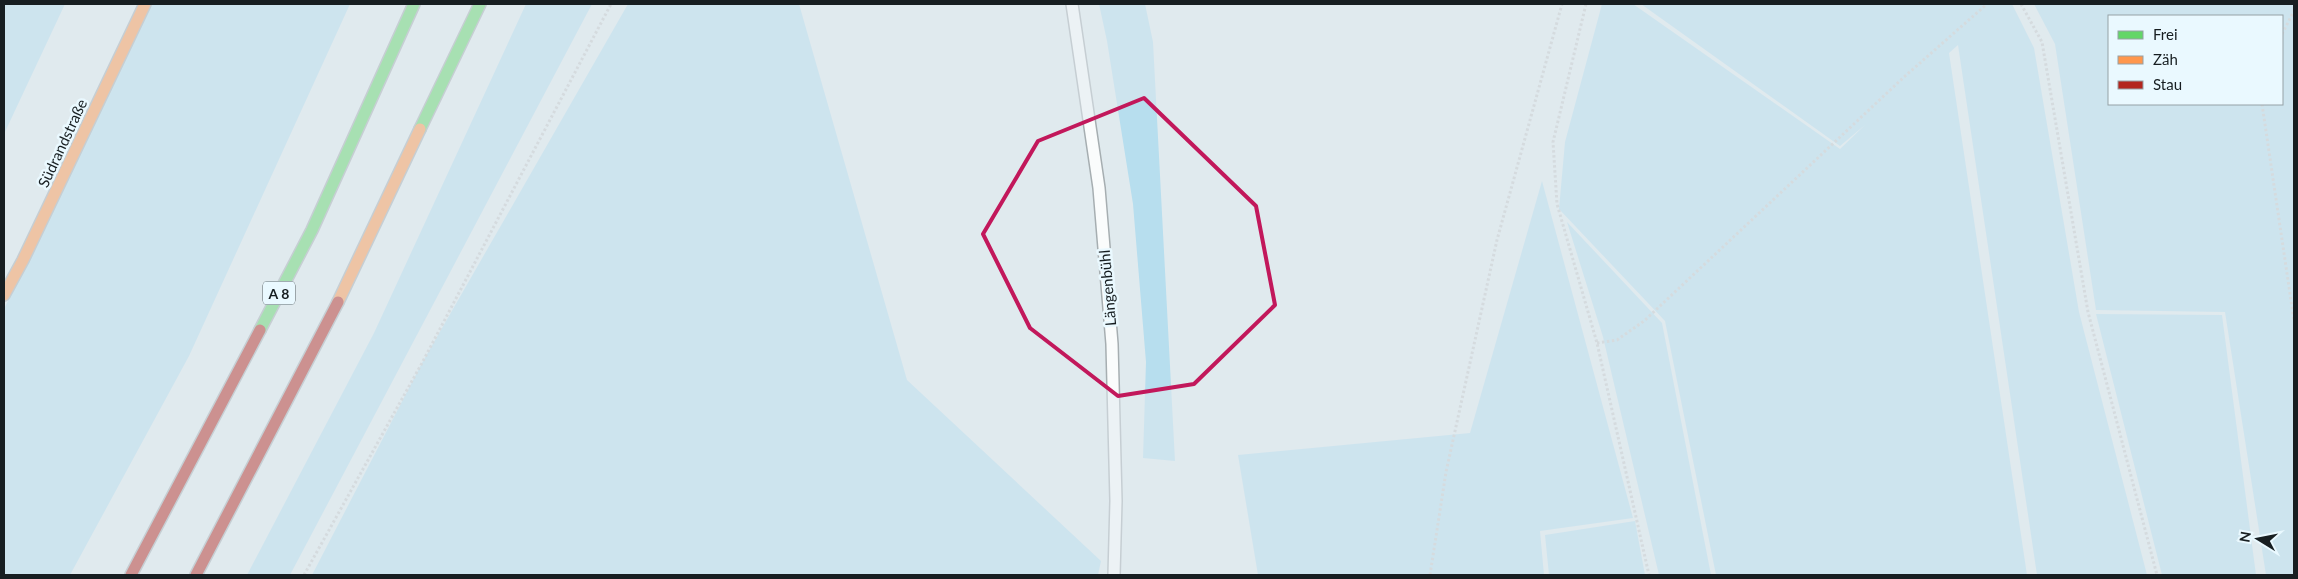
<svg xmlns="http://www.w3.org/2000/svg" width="2298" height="579" viewBox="0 0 2298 579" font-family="Lato,sans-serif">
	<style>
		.green { fill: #b7deee; fill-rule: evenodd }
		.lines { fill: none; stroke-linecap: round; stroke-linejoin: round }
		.lane-casing { stroke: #a6aeb1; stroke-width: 14 }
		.fast-casing { stroke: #a6aeb1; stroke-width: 14 }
		.slow-casing { stroke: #a6aeb1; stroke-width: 14 }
		.jam-casing { stroke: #a6aeb1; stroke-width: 14 }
		.path { stroke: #c7cacb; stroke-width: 3; stroke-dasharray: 2.5 2.5; stroke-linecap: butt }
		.lane { stroke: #fafcfc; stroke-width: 11 }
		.fast { stroke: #63d668; stroke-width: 11 }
		.slow { stroke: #ff974d; stroke-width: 11 }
		.jam { stroke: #b3261e; stroke-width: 11 }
		.marked { fill: none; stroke: #c2185b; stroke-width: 4; stroke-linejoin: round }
		.labels { text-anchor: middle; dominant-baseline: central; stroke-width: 5; stroke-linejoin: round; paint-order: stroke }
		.shield { fill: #eaf9ff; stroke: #566064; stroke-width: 1 }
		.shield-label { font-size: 14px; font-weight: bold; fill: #171e21 }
		.street-label { font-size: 15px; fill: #171e21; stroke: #eaf9ff }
	</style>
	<rect width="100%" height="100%" fill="#e0eaee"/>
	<path class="green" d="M 4,4 L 65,4 L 4,134 Z
		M 152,4 L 350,4 L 189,356 L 70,575 L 4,575 L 4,309 Z
		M 526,4 L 592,4 L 290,575 L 247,575 L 374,333 Z
		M 628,4 L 799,4 L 907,380 L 1101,561 L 1098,575 L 312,575 L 422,363 Z
		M 1099,4 L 1145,4 L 1153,42 L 1175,461 L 1143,458 L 1146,362 L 1133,204 L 1107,41 Z
		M 1602,4 L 1633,4 L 1840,149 L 1865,125 L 1840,146 L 1641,4 L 2012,4 L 2034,48 L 2079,312 L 2147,575 L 2037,575 L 1958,45 L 1949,53 L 2027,575 L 1716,575 L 1665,321 L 1559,209 L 1565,142 Z
		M 2034,4 L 2294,4 L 2294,575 L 2266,575 L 2225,312 L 2096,310 L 2055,44 ZM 2109,16 L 2282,16 L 2282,104 L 2109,104 Z
		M 1542,181 L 1633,518 L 1540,531 L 1544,575 L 1258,575 L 1238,455 L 1470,433 Z
		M 1567,222 L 1662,323 L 1711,575 L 1659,575 L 1603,337 Z
		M 2096,314 L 2222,315 L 2256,575 L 2162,575 Z
		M 1635,521 L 1645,575 L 1549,575 L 1545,535 Z"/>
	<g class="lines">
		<g class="lane-casing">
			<path id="lane" d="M 1072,4 L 1099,188 L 1112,344 L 1116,501 L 1114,575"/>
		</g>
		<g class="fast-casing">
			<path id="fast" d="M 420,129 L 480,4
				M 260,330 L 312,230 L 414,4"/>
		</g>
		<g class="slow-casing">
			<path id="slow" d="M 4,295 L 23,260 L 145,4
				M 338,302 L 420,129"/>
		</g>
		<g class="jam-casing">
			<path id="jam" d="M 131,575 L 260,330
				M 196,575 L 338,302"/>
		</g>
		<path class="path" d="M 1586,4 L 1553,142 L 1557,204 L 1597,343 L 1649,575
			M 2021,4 L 2042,42 L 2088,312 L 2157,575
			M 2282,34 L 2294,11
			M 2262,104 L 2294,321
			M 1597,343 L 1617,340 L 1644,321 L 1904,77 L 1987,4
			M 304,575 L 422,363 L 611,4
			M 1430,575 L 1446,472 L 1497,240 L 1562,4"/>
		<use href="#lane" class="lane"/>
		<use href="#fast" class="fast"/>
		<use href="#slow" class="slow"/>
		<use href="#jam" class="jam"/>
	</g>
	<path d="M0 0H2298V579H0ZM 1144,98 L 1256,206 L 1275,305 L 1194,384 L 1118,396 L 1030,328 L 983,234 L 1038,141 Z" fill="#e0eaee" fill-opacity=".55" fill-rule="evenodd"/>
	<path class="marked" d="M 1144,98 L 1256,206 L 1275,305 L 1194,384 L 1118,396 L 1030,328 L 983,234 L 1038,141 Z"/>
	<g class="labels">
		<rect class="shield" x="263" y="281.5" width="32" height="23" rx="4"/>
		<g class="shield-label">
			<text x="279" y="293">A 8</text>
		</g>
		<g class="street-label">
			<text transform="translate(62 143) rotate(-65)">Südrandstraße</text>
			<text transform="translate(1107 288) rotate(-95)">Längenbühl</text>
		</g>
	</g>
	<rect width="2298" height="579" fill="none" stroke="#171e21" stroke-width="10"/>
	<rect x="2108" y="15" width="175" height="90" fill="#eaf9ff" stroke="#96a1a6"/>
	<rect x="2118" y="31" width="25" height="8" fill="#63d668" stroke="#96a1a6"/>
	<text x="2153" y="40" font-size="15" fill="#171e21">Frei</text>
	<rect x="2118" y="56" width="25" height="8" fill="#ff974d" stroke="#96a1a6"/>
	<text x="2153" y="65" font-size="15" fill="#171e21">Zäh</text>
	<rect x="2118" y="81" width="25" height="8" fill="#b3261e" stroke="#96a1a6"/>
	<text x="2153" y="90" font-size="15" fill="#171e21">Stau</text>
	<g transform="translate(2258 539) rotate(280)" stroke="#eaf9ff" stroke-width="4" paint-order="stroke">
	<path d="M0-4L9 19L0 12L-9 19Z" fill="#171e21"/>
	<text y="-8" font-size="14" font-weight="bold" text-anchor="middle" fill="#171e21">N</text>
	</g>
</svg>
